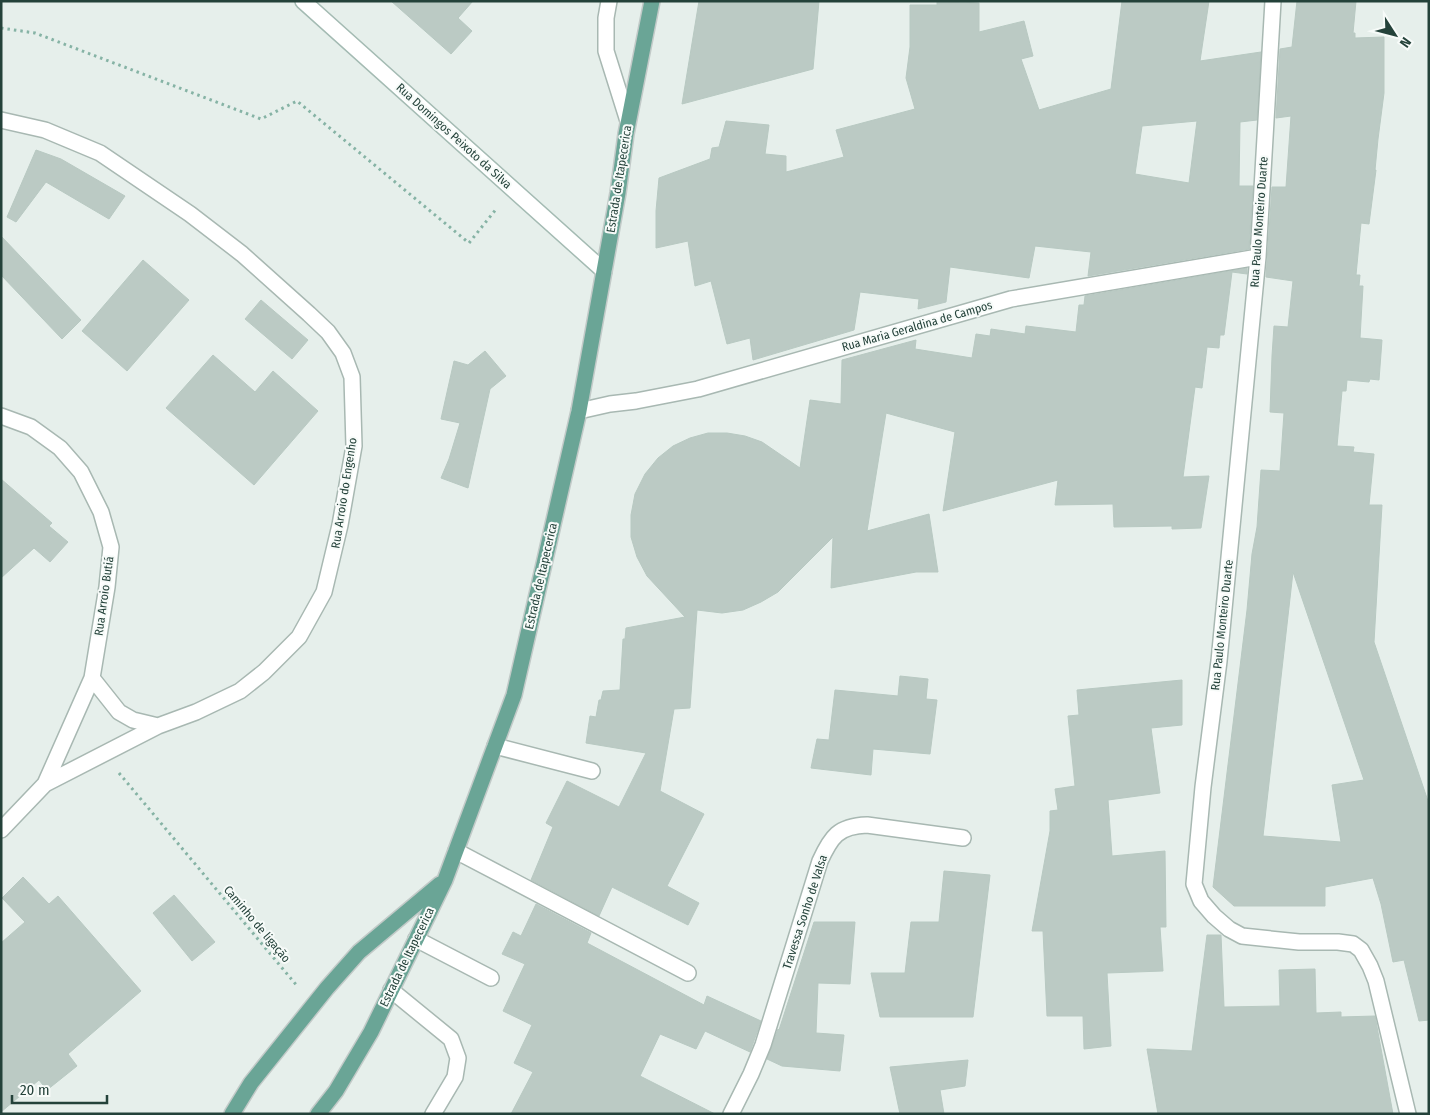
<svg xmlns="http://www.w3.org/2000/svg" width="1430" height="1115" viewBox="0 0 1430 1115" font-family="'Fira Sans Condensed',sans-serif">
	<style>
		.building { fill: #bbcac4; stroke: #b8c9c2; fill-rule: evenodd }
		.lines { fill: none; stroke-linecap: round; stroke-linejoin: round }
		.lane-casing { stroke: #a8b8b2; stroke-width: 18 }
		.street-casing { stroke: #a8b8b2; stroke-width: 18 }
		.secondary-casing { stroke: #a4bbb3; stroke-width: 18 }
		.primary-casing { stroke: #c2cac8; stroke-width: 18 }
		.path { stroke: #86b3a5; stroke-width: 3; stroke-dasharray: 2.5 4; stroke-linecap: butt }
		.lane { stroke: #fff; stroke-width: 15 }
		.street { stroke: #fff; stroke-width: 15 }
		.secondary { stroke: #fff; stroke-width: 15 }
		.primary { stroke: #6aa596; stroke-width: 15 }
		.labels { text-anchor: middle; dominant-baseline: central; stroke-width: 4; stroke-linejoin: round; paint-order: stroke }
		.street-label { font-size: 12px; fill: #24423a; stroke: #f7fbf9 }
	</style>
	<rect width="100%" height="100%" fill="#e6efeb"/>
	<path class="building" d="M 391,1 L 473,1 L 458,18 L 472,31 L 451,54 Z
		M 699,1 L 819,1 L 813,69 L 682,104 Z
		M 937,1 L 979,3 L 979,32 L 1024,21 L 1033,56 L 1021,59 L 1039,110 L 1111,89 L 1122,1 L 1209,1 L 1200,61 L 1261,52 L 1257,120 L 1240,122 L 1239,186 L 1253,186 L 1249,249 L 1088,276 L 1091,252 L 1035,246 L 1029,278 L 950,267 L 946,302 L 918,309 L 919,299 L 860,292 L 854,330 L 753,360 L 750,338 L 727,344 L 711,281 L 695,286 L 688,241 L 656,248 L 656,211 L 659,178 L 710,159 L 712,148 L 719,147 L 726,121 L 769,125 L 765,154 L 786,156 L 786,172 L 844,157 L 836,130 L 915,109 L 906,78 L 910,47 L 910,5 L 937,5 ZM 1197,121 L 1189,183 L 1135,174 L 1142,126 Z
		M 1297,1 L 1356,1 L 1353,33 L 1355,33 L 1355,38 L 1384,37 L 1384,93 L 1378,139 L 1375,170 L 1376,170 L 1369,224 L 1361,223 L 1356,275 L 1360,275 L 1359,286 L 1363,286 L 1360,338 L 1382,340 L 1379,380 L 1370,379 L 1369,382 L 1347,380 L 1346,391 L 1342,391 L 1337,446 L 1354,447 L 1353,452 L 1374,454 L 1369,505 L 1382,505 L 1374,642 L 1429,804 L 1429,1020 L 1419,1021 L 1404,960 L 1393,962 L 1381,904 L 1373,878 L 1325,887 L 1325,906 L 1234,906 L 1213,887 L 1247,610 L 1252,554 L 1257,527 L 1261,470 L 1280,471 L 1284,413 L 1270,412 L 1272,356 L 1274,326 L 1288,327 L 1293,281 L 1266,277 L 1272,187 L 1286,187 L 1291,116 L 1276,118 L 1280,49 L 1292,47 ZM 1293,572 L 1364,780 L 1332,785 L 1341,842 L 1263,836 Z
		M 36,150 L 61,159 L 125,196 L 109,219 L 46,182 L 16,222 L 7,217 Z
		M 1,236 L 81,320 L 62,339 L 1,275 Z
		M 143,260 L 189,300 L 127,371 L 82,331 Z
		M 1247,268 L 1247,274 L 1232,272 L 1224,335 L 1220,335 L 1219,348 L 1207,347 L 1202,388 L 1195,387 L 1183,477 L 1209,476 L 1201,528 L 1172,529 L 1172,526 L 1114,527 L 1113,504 L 1055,505 L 1058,480 L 943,511 L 955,432 L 886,413 L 867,531 L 929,514 L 938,572 L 916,572 L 831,588 L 833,537 L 778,592 L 761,602 L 743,610 L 722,613 L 697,610 L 690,708 L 674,709 L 660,791 L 704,814 L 667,886 L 699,903 L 688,925 L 612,887 L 599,916 L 531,880 L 553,827 L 546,823 L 567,781 L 619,807 L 646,753 L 586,743 L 590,716 L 596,717 L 599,700 L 601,700 L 603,691 L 620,690 L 623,639 L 625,639 L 626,628 L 685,617 L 647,576 L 637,557 L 631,537 L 631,515 L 635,494 L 645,474 L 658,458 L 673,446 L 690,438 L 708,433 L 727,433 L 745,436 L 762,442 L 800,468 L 810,400 L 841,404 L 842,360 L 916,340 L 915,349 L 972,358 L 976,334 L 990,336 L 991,329 L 1025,334 L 1026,326 L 1076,332 L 1079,305 L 1084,305 L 1085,296 Z
		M 261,300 L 308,340 L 292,359 L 245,319 Z
		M 485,351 L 506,376 L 490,389 L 468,488 L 441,478 L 449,459 L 460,423 L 441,419 L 454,361 L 468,365 Z
		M 213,355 L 255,392 L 273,371 L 318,411 L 254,485 L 166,408 Z
		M 1,479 L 52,523 L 49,526 L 68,542 L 50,562 L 34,548 L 1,578 Z
		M 900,676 L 928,679 L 926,699 L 937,700 L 930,754 L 873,749 L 871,775 L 811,768 L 817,739 L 829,740 L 835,690 L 898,696 Z
		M 1182,680 L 1182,725 L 1151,728 L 1160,793 L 1108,800 L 1112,856 L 1165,851 L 1166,927 L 1160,927 L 1163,971 L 1107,973 L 1111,1046 L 1084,1049 L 1083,1016 L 1047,1016 L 1043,931 L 1032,931 L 1050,831 L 1050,811 L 1058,810 L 1055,789 L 1075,786 L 1068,716 L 1079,715 L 1077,690 Z
		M 944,871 L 990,875 L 973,1017 L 880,1017 L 871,973 L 905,973 L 911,922 L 939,922 Z
		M 23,877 L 49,904 L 58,896 L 141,991 L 68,1054 L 77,1066 L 47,1090 L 39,1080 L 1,1112 L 1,943 L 25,922 L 2,898 Z
		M 174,895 L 215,942 L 192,961 L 153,913 Z
		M 536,904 L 591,933 L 587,943 L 704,1005 L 707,996 L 761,1021 L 750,1052 L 705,1031 L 696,1049 L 660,1034 L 640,1076 L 715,1114 L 511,1114 L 533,1072 L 514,1063 L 532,1025 L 503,1011 L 525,964 L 502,954 L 513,932 L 521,936 Z
		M 814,922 L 855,922 L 850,984 L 818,983 L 816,1033 L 844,1035 L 840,1071 L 782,1066 L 767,1059 L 778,1029 L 779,1030 Z
		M 1207,935 L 1221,935 L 1224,1007 L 1280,1006 L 1279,970 L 1315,969 L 1316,1013 L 1341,1012 L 1341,1017 L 1375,1016 L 1393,1114 L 1158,1114 L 1147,1049 L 1192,1051 Z
		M 968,1060 L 965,1086 L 940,1090 L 944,1114 L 900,1114 L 890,1067 Z"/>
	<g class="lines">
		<g class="lane-casing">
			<path id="lane" d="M 609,1 L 606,18 L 606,51 L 628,121
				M 495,746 L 592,771
				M 456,851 L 688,973
				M 416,939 L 491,978
				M 391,990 L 451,1039 L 458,1058 L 455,1077 L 433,1114"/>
		</g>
		<g class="street-casing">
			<path id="street" d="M 1273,1 L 1258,257 L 1219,661 L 1203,787 L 1194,884 L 1201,901 L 1214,916 L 1229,929 L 1242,936 L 1299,942 L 1338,942 L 1353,944 L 1361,950 L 1370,966 L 1376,981 L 1408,1114
				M 1,120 L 45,130 L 100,153 L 190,214 L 242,254 L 309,314 L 328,332 L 343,353 L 352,377 L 354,446 L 340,525 L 324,592 L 299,637 L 264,672 L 240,691 L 196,712 L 158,726 L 45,784 L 1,830
				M 579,411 L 610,404 L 636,401 L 698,389 L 1011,299 L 1258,257
				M 1,416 L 31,427 L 60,448 L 81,472 L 101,512 L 111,547 L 107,587 L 92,678 L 45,784
				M 92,678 L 119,712 L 133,720 L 158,726
				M 731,1114 L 751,1074 L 763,1045 L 820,861 C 831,837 838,826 867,825 L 963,838"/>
		</g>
		<g class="secondary-casing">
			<path id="secondary" d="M 303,1 L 604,271"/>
		</g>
		<g class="primary-casing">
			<path id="primary" d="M 232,1114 L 251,1083 L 327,988 L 359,952 L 440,884
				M 318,1114 L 336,1091 L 371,1032 L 445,880 L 514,695 L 579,411 L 618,193 L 626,134 L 652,1"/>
		</g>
		<path class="path" d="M 1,28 L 35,33 L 261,119 L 297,101 L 469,243 L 497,208
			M 119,773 L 298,987"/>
		<use href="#lane" class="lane"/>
		<use href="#street" class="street"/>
		<use href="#secondary" class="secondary"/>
		<use href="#primary" class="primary"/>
	</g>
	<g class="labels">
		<g class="street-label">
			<text transform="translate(454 136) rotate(42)">Rua Domingos Peixoto da Silva</text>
			<text transform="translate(619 179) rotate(-81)">Estrada de Itapecerica</text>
			<text transform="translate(1259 222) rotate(-86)">Rua Paulo Monteiro Duarte</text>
			<text transform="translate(917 326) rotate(-16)">Rua Maria Geraldina de Campos</text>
			<text transform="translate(344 493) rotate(-81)">Rua Arroio do Engenho</text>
			<text transform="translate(541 576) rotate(-77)">Estrada de Itapecerica</text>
			<text transform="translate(104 596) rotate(-82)">Rua Arroio Butiá</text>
			<text transform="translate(1222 625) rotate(-84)">Rua Paulo Monteiro Duarte</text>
			<text transform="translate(805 912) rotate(-72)">Travessa Sonho de Valsa</text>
			<text transform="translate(257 924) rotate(50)">Caminho de ligação</text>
			<text transform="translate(407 957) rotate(-64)">Estrada de Itapecerica</text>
		</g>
	</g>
	<rect width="1430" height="1115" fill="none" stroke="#24423a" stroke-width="5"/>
	<g transform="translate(1395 35) rotate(126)" stroke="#f7fbf9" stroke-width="4" paint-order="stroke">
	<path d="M0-4L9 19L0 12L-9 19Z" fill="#24423a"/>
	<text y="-8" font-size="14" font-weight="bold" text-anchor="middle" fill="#24423a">N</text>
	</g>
	<path d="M12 1095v8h95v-8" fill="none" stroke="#24423a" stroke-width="2.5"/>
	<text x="20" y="1095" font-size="15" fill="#24423a" stroke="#f7fbf9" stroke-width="4" paint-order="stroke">20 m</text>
</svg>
